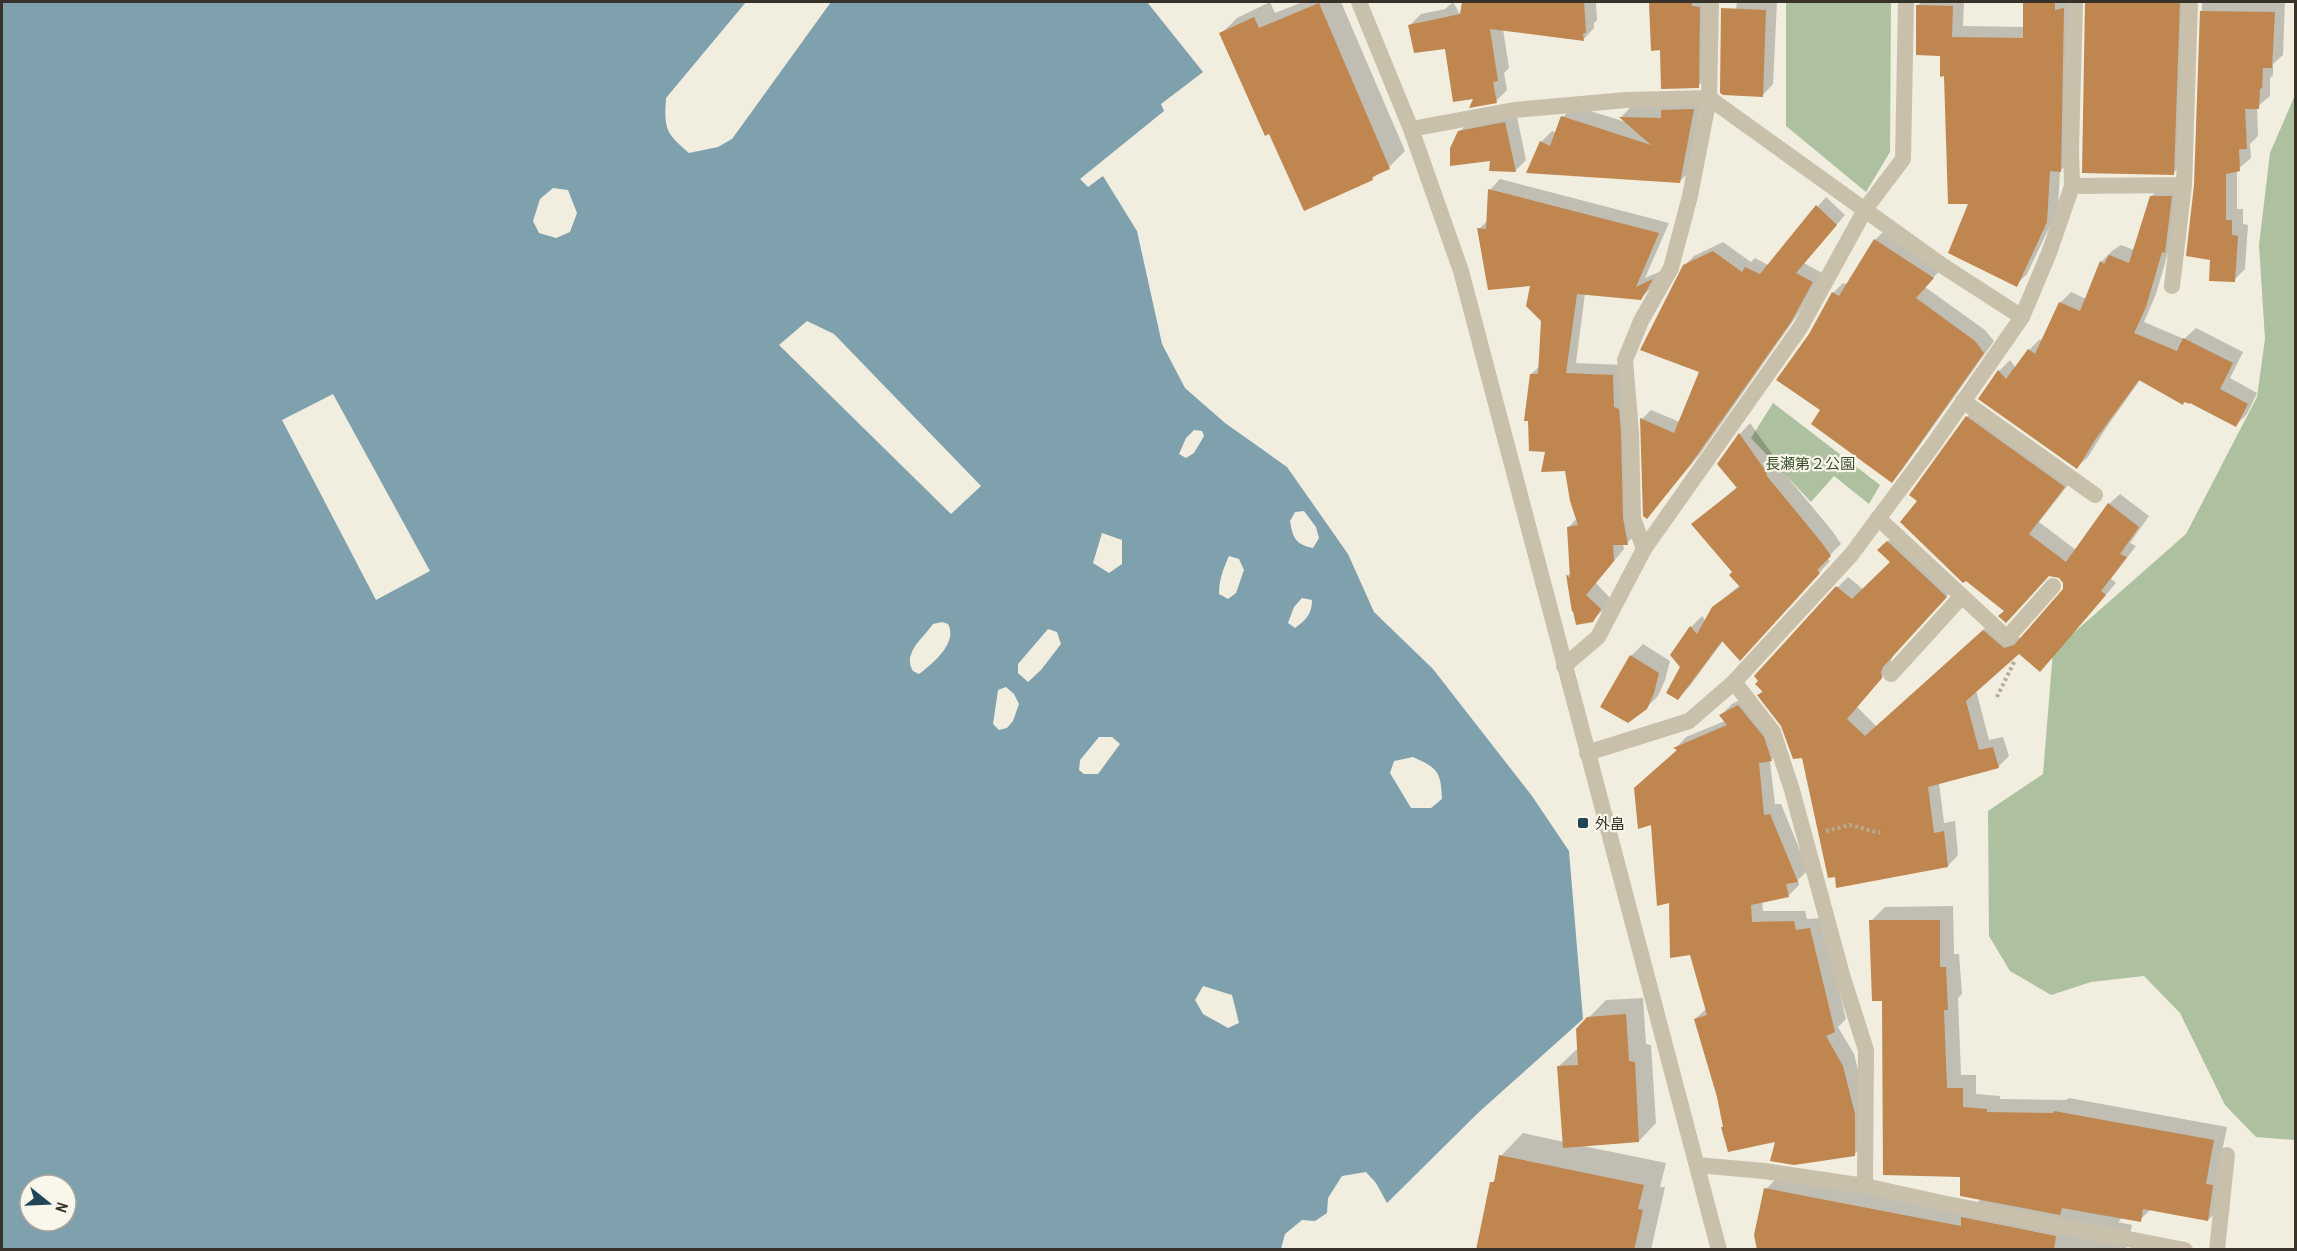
<svg xmlns="http://www.w3.org/2000/svg" width="2297" height="1251" viewBox="0 0 2297 1251" font-family="'Archivo Narrow','Noto Sans JP',sans-serif">
	<style>
		.green { fill: #adc09f }
		.water { fill: #7fa0ad; fill-rule: evenodd }
		.pier { fill: #f1eddf }
		.shadow { fill: #0003 }
		.building { fill: #bf864f }
		.lines { fill: none; stroke-linecap: round; stroke-linejoin: round }
		.path { stroke: #b5ab95; stroke-width: 4; stroke-dasharray: 3 3; stroke-linecap: butt }
		.service { stroke: #c9c0ab; stroke-width: 16 }
		.minor { stroke: #c9c0ab; stroke-width: 16 }
		.tertiary { stroke: #c9c0ab; stroke-width: 16 }
		.poi-dot { fill: #224657; stroke: #f9f6eb; stroke-width: 2 }
		.labels { text-anchor: middle; dominant-baseline: central; stroke-width: 4.5; stroke-linejoin: round; paint-order: stroke }
		.park-label { font-size: 15px; fill: #3e542f; stroke: #f9f6eb }
		.poi-label { font-size: 15px; fill: #37312a; stroke: #f9f6eb; text-anchor: start }
	</style>
	<rect width="100%" height="100%" fill="#f1eddf"/>
	<path class="green" d="M 1786,2 L 1891,2 L 1890,152 L 1866,192 L 1786,126 Z
		M 2295,95 L 2295,1140 L 2256,1137 L 2225,1105 L 2180,1013 L 2144,976 L 2091,982 L 2051,995 L 2010,971 L 1989,936 L 1988,811 L 2043,774 L 2053,651 L 2186,534 L 2257,397 L 2265,339 L 2259,245 L 2270,153 Z
		M 1773,403 L 1880,485 L 1869,504 L 1834,476 L 1811,502 L 1751,438 Z"/>
	<path class="water" d="M 2,2 L 746,2 L 666,98 C 664,130 666,133 689,153 L 718,147 L 732,139 L 831,2 L 1147,2 L 1203,72 L 1161,104 L 1164,111 L 1080,179 L 1088,187 L 1103,176 L 1137,231 L 1162,344 L 1185,388 L 1225,423 L 1287,467 L 1348,554 L 1374,612 L 1433,669 L 1532,796 L 1569,851 L 1583,1019 L 1479,1112 L 1387,1203 L 1376,1183 L 1366,1172 L 1342,1176 L 1328,1198 L 1327,1213 L 1315,1221 L 1302,1220 L 1285,1234 L 1281,1249 L 2,1250 ZM 553,188 L 568,190 L 577,213 L 570,232 L 556,238 L 539,233 L 533,221 L 540,199 ZM 1194,430 L 1202,431 L 1204,436 L 1194,453 L 1186,458 L 1179,454 L 1186,438 ZM 1304,511 L 1316,527 L 1319,538 L 1313,548 C 1295,544 1293,538 1290,521 L 1295,512 ZM 1102,533 L 1122,540 L 1122,564 L 1109,573 L 1093,563 ZM 1229,556 L 1239,559 L 1244,570 L 1236,593 L 1228,599 L 1219,594 C 1219,580 1223,569 1229,556 ZM 1302,598 L 1312,600 C 1312,614 1306,620 1295,628 L 1288,623 L 1294,607 ZM 942,622 L 948,624 C 958,642 934,663 919,674 L 913,671 C 902,654 923,638 933,624 ZM 1048,629 L 1057,632 L 1061,644 L 1041,670 L 1028,682 L 1018,673 L 1018,664 ZM 1006,687 L 1014,694 L 1019,704 L 1013,721 L 1007,728 L 999,730 L 993,724 L 998,690 ZM 1099,737 L 1112,737 L 1120,744 L 1098,774 L 1084,774 L 1079,770 L 1080,760 ZM 1413,757 C 1438,768 1441,772 1442,799 L 1431,808 L 1411,808 L 1390,773 L 1394,761 ZM 1203,986 L 1232,995 L 1239,1023 L 1228,1028 L 1203,1014 L 1195,1000 ZM 30,1185 L 66,1185 L 66,1221 L 30,1221 Z"/>
	<path class="pier" d="M 807,321 L 834,334 L 981,486 L 951,514 L 779,345 Z
		M 333,394 L 430,571 L 376,600 L 282,420 Z"/>
	<path class="shadow" d="M 1270,2 L 1275,13 L 1303,2 L 1341,2 L 1405,151 L 1389,167 L 1380,172 L 1372,179 L 1270,132 L 1221,34 L 1237,18 Z
		M 1453,2 L 1461,16 L 1464,2 L 1628,2 L 1596,3 L 1597,20 L 1594,23 L 1594,28 L 1583,40 L 1503,29 L 1509,68 L 1504,73 L 1507,90 L 1496,101 L 1476,97 L 1446,48 L 1410,25 L 1421,14 L 1445,9 Z
		M 1649,2 L 1709,2 L 1709,75 L 1698,86 L 1662,49 L 1652,49 Z
		M 1737,2 L 1777,2 L 1773,84 L 1762,96 L 1725,94 Z
		M 1922,2 L 1964,2 L 1963,26 L 2024,27 L 2025,2 L 2076,2 L 2072,159 L 2060,171 L 2058,209 L 2027,274 L 2016,285 L 1971,202 L 1941,54 L 1918,5 Z
		M 2087,2 L 2190,2 L 2185,162 L 2173,173 L 2084,171 Z
		M 2202,2 L 2285,2 L 2283,55 L 2273,64 L 2273,75 L 2270,78 L 2270,96 L 2257,107 L 2258,136 L 2250,144 L 2251,158 L 2237,170 L 2237,209 L 2243,209 L 2243,224 L 2248,225 L 2245,269 L 2234,280 L 2212,259 L 2196,185 Z
		M 1704,98 L 1691,170 L 1680,181 L 1528,172 L 1541,142 L 1552,131 L 1557,133 L 1563,117 L 1574,106 L 1629,123 L 1621,117 L 1632,106 Z
		M 1516,112 L 1526,160 L 1515,171 L 1491,159 L 1459,132 L 1471,120 Z
		M 1500,179 L 1669,223 L 1645,278 L 1661,271 L 1651,288 L 1640,299 L 1585,293 L 1576,363 L 1623,365 L 1637,533 L 1627,543 L 1623,543 L 1624,549 L 1596,583 L 1610,598 L 1603,610 L 1592,621 L 1577,623 L 1568,575 L 1571,572 L 1568,528 L 1577,518 L 1566,469 L 1547,451 L 1531,374 L 1540,366 L 1542,321 L 1532,284 L 1479,229 L 1488,220 L 1490,190 Z
		M 2162,185 L 2182,185 L 2170,246 L 2156,294 L 2144,322 L 2184,339 L 2196,328 L 2243,352 L 2230,378 L 2257,393 L 2247,414 L 2236,425 L 2191,401 L 2185,401 L 2183,403 L 2140,380 L 2106,428 L 2088,457 L 2077,467 L 1980,398 L 1999,371 L 2010,360 L 2016,368 L 2029,350 L 2040,339 L 2042,341 L 2060,303 L 2071,292 L 2086,299 L 2101,262 L 2112,251 L 2121,245 L 2134,250 L 2151,197 Z
		M 1826,197 L 1845,215 L 1804,263 L 1822,273 L 1800,311 L 1700,454 L 1647,517 L 1642,419 L 1651,410 L 1680,422 L 1701,371 L 1684,266 L 1694,256 L 1723,242 L 1751,262 L 1755,258 L 1768,265 Z
		M 1885,230 L 1943,267 L 1925,287 L 1985,330 L 1994,341 L 1902,470 L 1892,481 L 1822,410 L 1810,335 L 1833,293 L 1843,283 L 1848,285 L 1875,240 Z
		M 1978,406 L 2075,476 L 2039,522 L 2076,550 L 2109,504 L 2120,494 L 2149,516 L 2130,543 L 2136,546 L 2111,579 L 2116,583 L 2051,659 L 2019,652 L 1976,690 L 1989,740 L 2003,737 L 2009,756 L 1998,767 L 1939,783 L 1944,823 L 1955,821 L 1958,855 L 1948,866 L 1836,875 L 1803,757 L 1783,725 L 1759,695 L 1838,587 L 1848,577 L 1864,590 L 1892,562 L 1879,550 L 1899,531 L 1957,585 L 1894,654 L 1891,660 L 1892,666 L 1857,707 L 1877,727 L 1994,620 L 2011,636 L 2022,638 L 2065,588 L 2062,578 L 2049,575 L 2006,611 L 1919,501 L 1967,417 Z
		M 1750,423 L 1777,461 L 1776,463 L 1833,532 L 1841,544 L 1827,558 L 1830,561 L 1750,648 L 1723,641 L 1689,687 L 1678,698 L 1682,667 L 1672,655 L 1691,627 L 1702,616 L 1706,621 L 1713,607 L 1740,585 L 1734,572 L 1693,524 L 1737,487 L 1718,464 L 1740,434 Z
		M 1643,644 L 1670,661 L 1665,680 L 1658,696 L 1646,708 L 1631,656 Z
		M 1750,695 L 1782,749 L 1770,761 L 1775,804 L 1781,804 L 1808,870 L 1798,880 L 1799,885 L 1788,896 L 1762,901 L 1763,911 L 1805,911 L 1807,919 L 1821,918 L 1846,1019 L 1838,1027 L 1854,1054 L 1866,1102 L 1865,1143 L 1854,1155 L 1777,1140 L 1719,1096 L 1695,1019 L 1707,1008 L 1691,953 L 1671,901 L 1653,823 L 1635,788 L 1679,749 L 1676,748 L 1686,737 L 1725,721 L 1721,715 L 1732,704 Z
		M 1953,906 L 1954,954 L 1959,954 L 1962,994 L 1958,998 L 1961,1075 L 1976,1075 L 1976,1094 L 2000,1096 L 2000,1099 L 2066,1100 L 2069,1098 L 2227,1127 L 2218,1171 L 2222,1206 L 2208,1220 L 2151,1209 L 2140,1220 L 2123,1217 L 2118,1222 L 2132,1225 L 2126,1250 L 1758,1250 L 1766,1189 L 1788,1167 L 1977,1203 L 1982,1198 L 1961,1175 L 1883,1000 L 1871,921 L 1885,907 Z
		M 1643,998 L 1646,1044 L 1651,1045 L 1656,1123 L 1639,1141 L 1583,1146 L 1666,1163 L 1660,1187 L 1665,1187 L 1651,1250 L 1477,1250 L 1492,1183 L 1496,1178 L 1501,1156 L 1523,1133 L 1564,1142 L 1558,1067 L 1576,1050 L 1579,1049 L 1578,1029 L 1606,1000 Z"/>
	<path class="building" d="M 1462,2 L 1584,2 L 1586,33 L 1583,33 L 1584,41 L 1490,29 L 1498,81 L 1493,82 L 1497,103 L 1469,108 L 1473,99 L 1453,102 L 1445,49 L 1414,53 L 1408,25 L 1460,14 Z
		M 1649,2 L 1692,2 L 1692,6 L 1700,7 L 1699,88 L 1661,89 L 1660,50 L 1651,51 Z
		M 2023,2 L 2055,2 L 2055,10 L 2064,8 L 2061,172 L 2050,171 L 2047,222 L 2017,287 L 1948,253 L 1968,204 L 1948,204 L 1944,76 L 1940,77 L 1940,56 L 1916,55 L 1916,5 L 1953,6 L 1952,37 L 2023,38 Z
		M 2090,2 L 2180,2 L 2174,175 L 2082,173 L 2085,3 Z
		M 1319,3 L 1390,169 L 1372,177 L 1373,180 L 1304,211 L 1269,134 L 1265,136 L 1219,33 L 1254,17 L 1259,28 Z
		M 1721,8 L 1766,10 L 1763,97 L 1723,95 L 1720,93 Z
		M 2200,11 L 2275,12 L 2272,68 L 2263,68 L 2262,88 L 2260,89 L 2259,109 L 2245,109 L 2247,149 L 2239,149 L 2240,171 L 2226,174 L 2226,220 L 2232,220 L 2232,235 L 2238,236 L 2235,282 L 2209,281 L 2210,260 L 2186,256 L 2194,185 Z
		M 1694,109 L 1680,183 L 1526,173 L 1540,141 L 1550,146 L 1561,116 L 1651,145 L 1619,117 L 1661,118 L 1661,110 Z
		M 1505,122 L 1516,172 L 1489,171 L 1490,161 L 1450,166 L 1450,148 L 1458,131 Z
		M 1488,189 L 1659,233 L 1636,287 L 1653,279 L 1641,300 L 1577,294 L 1566,373 L 1613,375 L 1614,407 L 1619,409 L 1621,433 L 1623,518 L 1628,545 L 1613,545 L 1614,561 L 1586,595 L 1601,609 L 1593,622 L 1576,625 L 1573,611 L 1572,612 L 1566,574 L 1570,578 L 1567,527 L 1578,525 L 1570,501 L 1565,471 L 1541,472 L 1545,452 L 1529,451 L 1528,421 L 1524,421 L 1530,374 L 1538,374 L 1541,321 L 1526,306 L 1530,286 L 1488,290 L 1477,228 L 1486,229 Z
		M 2150,196 L 2172,196 L 2165,253 L 2162,252 L 2146,307 L 2134,333 L 2177,351 L 2183,338 L 2233,363 L 2220,389 L 2248,404 L 2236,427 L 2190,403 L 2190,404 L 2184,402 L 2183,405 L 2139,380 L 2095,440 L 2077,469 L 1978,399 L 1998,370 L 2006,379 L 2028,349 L 2035,354 L 2059,302 L 2080,311 L 2100,261 L 2104,264 L 2109,255 L 2129,263 Z
		M 1816,205 L 1837,225 L 1796,273 L 1813,282 L 1791,322 L 1690,465 L 1647,519 L 1643,516 L 1640,418 L 1674,433 L 1699,372 L 1640,350 L 1683,265 L 1713,251 L 1742,272 L 1745,267 L 1760,274 Z
		M 1874,239 L 1934,278 L 1916,298 L 1975,341 L 1984,353 L 1892,483 L 1811,424 L 1820,410 L 1776,380 L 1809,334 L 1832,292 L 1839,296 Z
		M 1966,416 L 2065,487 L 2029,534 L 2066,562 L 2108,503 L 2139,527 L 2120,554 L 2127,557 L 2101,591 L 2106,595 L 2040,672 L 2019,654 L 1966,701 L 1979,750 L 1993,747 L 1999,768 L 1928,787 L 1934,833 L 1944,831 L 1948,867 L 1836,888 L 1835,877 L 1828,878 L 1802,758 L 1793,759 L 1781,726 L 1757,695 L 1763,692 L 1755,684 L 1758,681 L 1754,676 L 1836,586 L 1852,599 L 1890,562 L 1877,550 L 1887,541 L 1947,597 L 1883,667 L 1881,672 L 1882,678 L 1847,719 L 1865,736 L 1983,630 L 2004,648 L 2014,645 L 2063,589 L 2063,583 L 2059,578 L 2049,576 L 2006,623 L 1998,616 L 2004,611 L 1966,581 L 1963,583 L 1900,522 L 1917,501 L 1909,495 Z
		M 1739,433 L 1767,473 L 1766,475 L 1822,543 L 1831,556 L 1817,570 L 1820,573 L 1740,661 L 1722,641 L 1678,700 L 1666,693 L 1680,667 L 1670,655 L 1690,626 L 1697,634 L 1712,607 L 1740,587 L 1729,575 L 1732,572 L 1691,524 L 1737,488 L 1717,464 Z
		M 1630,655 L 1659,673 L 1654,693 L 1647,709 L 1628,723 L 1600,707 Z
		M 1738,705 L 1764,737 L 1772,761 L 1759,763 L 1764,815 L 1770,814 L 1798,882 L 1786,884 L 1789,897 L 1751,905 L 1752,922 L 1794,921 L 1796,930 L 1810,928 L 1835,1032 L 1826,1036 L 1843,1066 L 1855,1114 L 1855,1156 L 1794,1165 L 1770,1161 L 1775,1142 L 1728,1152 L 1721,1127 L 1723,1127 L 1717,1097 L 1694,1019 L 1707,1015 L 1690,955 L 1670,958 L 1669,903 L 1657,906 L 1651,825 L 1638,829 L 1634,788 L 1677,750 L 1673,748 L 1727,725 L 1719,715 Z
		M 1869,920 L 1940,920 L 1940,967 L 1946,967 L 1948,1010 L 1944,1010 L 1947,1088 L 1963,1088 L 1963,1107 L 1987,1109 L 1987,1112 L 2053,1113 L 2054,1111 L 2214,1140 L 2206,1184 L 2213,1185 L 2208,1221 L 2143,1209 L 2141,1222 L 2062,1208 L 2060,1215 L 1960,1196 L 1960,1177 L 1883,1175 L 1882,1001 L 1872,1001 Z
		M 1626,1014 L 1629,1061 L 1635,1062 L 1639,1142 L 1563,1148 L 1557,1066 L 1578,1065 L 1576,1029 L 1587,1017 Z
		M 1499,1155 L 1644,1185 L 1638,1209 L 1643,1210 L 1634,1250 L 1476,1250 L 1490,1182 L 1494,1182 Z
		M 1764,1188 L 1961,1226 L 1961,1217 L 2056,1236 L 2054,1250 L 1757,1250 L 1754,1235 Z"/>
	<g class="lines">
		<path class="path" d="M 1997,697 L 2015,660
			M 1826,831 L 1850,825 L 1880,833"/>
		<path class="service" d="M 1644,549 L 1633,518 L 1631,432 L 1625,360 L 1641,321 L 1671,268
			M 1734,682 L 1773,732 L 1792,790 L 1843,978 L 1866,1050 L 1865,1186"/>
		<path class="minor" d="M 1411,129 L 1514,110 L 1626,100 L 1709,98 L 1943,266 L 2022,317
			M 2072,186 L 2184,185 L 2190,2
			M 1671,268 L 1690,196 L 1709,98 L 1711,2
			M 2172,286 L 2184,185
			M 1963,401 L 2095,495
			M 1878,518 L 2007,638 L 2053,586
			M 1564,666 L 1598,637 L 1644,549 L 1800,328 L 1866,208 L 1903,159 L 1906,2
			M 1891,674 L 1962,596
			M 1587,753 L 1689,721 L 1734,682 L 1851,555 L 1933,445 L 2022,317 L 2049,253 L 2072,186 L 2071,149 L 2075,2
			M 1697,1165 L 1764,1171 L 1865,1186 L 1942,1203 L 2185,1250
			M 2217,1250 L 2227,1155"/>
		<path class="tertiary" d="M 1359,2 L 1411,129 L 1461,271 L 1719,1250"/>
	</g>
	<rect class="poi-dot" x="1577" y="817" width="12" height="12" rx="3"/>
	<g class="labels">
		<g class="park-label">
			<text x="1810" y="463">長瀬第２公園</text>
		</g>
		<g class="poi-label">
			<text x="1595" y="823">外畠</text>
		</g>
	</g>
	<rect width="2297" height="1251" fill="none" stroke="#37312a" stroke-width="6"/>
	<g transform="translate(48 1203) rotate(108)"><circle r="28" fill="#f9f6eb" stroke="#aba79e" stroke-width="1.5"/>
	<path d="M0-4.5L10 22L0 15L-10 22Z" fill="#224657"/>
	<text y="-9" font-size="16" font-weight="bold" text-anchor="middle" fill="#37312a">N</text>
	</g>
</svg>
